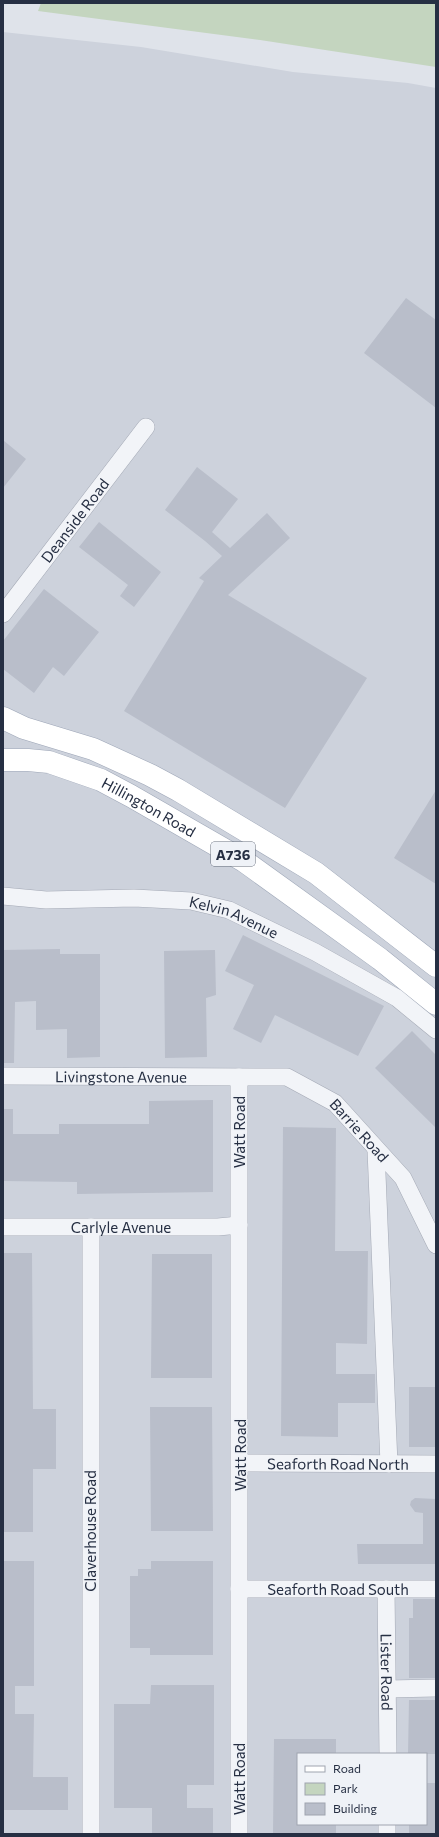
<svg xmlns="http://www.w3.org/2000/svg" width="439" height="1837" viewBox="0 0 439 1837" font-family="Commissioner,sans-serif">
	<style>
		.built { fill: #cdd2dc; fill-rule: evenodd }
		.green { fill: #c4d5bf }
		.building { fill: #b9beca }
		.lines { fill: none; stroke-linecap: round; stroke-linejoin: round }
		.minor-casing { stroke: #a4a9b5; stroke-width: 18 }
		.major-casing { stroke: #9da6b7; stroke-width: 23 }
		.minor { stroke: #f2f4f8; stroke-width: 17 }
		.major { stroke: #fff; stroke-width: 22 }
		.labels { text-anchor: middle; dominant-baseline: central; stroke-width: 3; stroke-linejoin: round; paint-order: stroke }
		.shield { fill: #eff2f7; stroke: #626a79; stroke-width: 1 }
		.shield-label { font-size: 14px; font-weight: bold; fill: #262f43 }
		.street-label { font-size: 15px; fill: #262f43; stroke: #eff2f7 }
	</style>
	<rect width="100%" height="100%" fill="#dfe3ea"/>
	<path class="built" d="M 3,32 L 141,47 L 293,72 L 408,83 L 436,88 L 436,1834 L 3,1834 ZM 298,1754 L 426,1754 L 426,1824 L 298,1824 Z"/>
	<path class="green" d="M 41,3 L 436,3 L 436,67 L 260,40 L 38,11 Z"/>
	<path class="building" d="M 406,298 L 436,320 L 436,408 L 364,353 Z
		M 3,440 L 26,459 L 3,488 Z
		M 197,467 L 238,499 L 212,532 L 230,548 L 267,513 L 290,538 L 228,595 L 367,678 L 285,808 L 124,711 L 204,581 L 199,578 L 222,556 L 205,541 L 165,510 Z
		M 99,522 L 161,572 L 134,607 L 120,596 L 128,585 L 79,547 Z
		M 44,589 L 99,632 L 64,676 L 53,667 L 34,693 L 3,669 L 3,641 Z
		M 436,790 L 436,884 L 394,858 Z
		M 243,935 L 384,1006 L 358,1056 L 275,1015 L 261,1043 L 233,1029 L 254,985 L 225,971 Z
		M 60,949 L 60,954 L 100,954 L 100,1057 L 67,1058 L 67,1029 L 36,1030 L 36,1001 L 15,1002 L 14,1063 L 3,1063 L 3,950 Z
		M 215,950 L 216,995 L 206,998 L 207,1057 L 165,1058 L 164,951 Z
		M 412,1031 L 436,1055 L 436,1128 L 375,1068 Z
		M 213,1100 L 213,1192 L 77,1194 L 77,1182 L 3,1181 L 3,1109 L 13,1109 L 13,1134 L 59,1134 L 59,1124 L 149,1124 L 149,1101 Z
		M 283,1127 L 336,1128 L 335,1251 L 368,1251 L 367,1344 L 336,1343 L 336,1374 L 375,1374 L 375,1403 L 338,1403 L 338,1437 L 281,1436 Z
		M 3,1253 L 32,1253 L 33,1409 L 56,1409 L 56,1469 L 33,1469 L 33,1532 L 3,1532 Z
		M 152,1254 L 212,1254 L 212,1378 L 151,1378 Z
		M 409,1387 L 436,1387 L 436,1447 L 409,1447 Z
		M 150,1407 L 212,1407 L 213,1531 L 151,1531 Z
		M 415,1498 L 436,1499 L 436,1564 L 358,1564 L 357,1544 L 423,1544 L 423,1513 L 415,1512 L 410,1505 L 411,1501 Z
		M 3,1561 L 34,1561 L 34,1686 L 15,1686 L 15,1714 L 34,1714 L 33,1777 L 68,1777 L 68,1810 L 3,1810 Z
		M 151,1561 L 213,1561 L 213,1655 L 150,1655 L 150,1648 L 130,1648 L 130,1576 L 138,1576 L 138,1569 L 151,1569 Z
		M 413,1599 L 436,1599 L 436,1678 L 409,1678 L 409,1618 L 413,1618 Z
		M 151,1685 L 214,1685 L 214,1785 L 187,1785 L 187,1808 L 213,1808 L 213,1834 L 152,1834 L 152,1808 L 114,1808 L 114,1704 L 150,1704 Z
		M 409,1700 L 436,1700 L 435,1754 L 408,1754 Z
		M 274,1739 L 336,1739 L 336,1754 L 298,1754 L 298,1824 L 336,1824 L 336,1834 L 273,1834 Z
		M 426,1783 L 436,1783 L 436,1834 L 409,1834 L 409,1824 L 426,1824 Z"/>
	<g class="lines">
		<g class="minor-casing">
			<g id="minor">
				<path id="s1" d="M 3,614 L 146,427"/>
				<path id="s2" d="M 3,896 L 46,900 L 134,898 L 191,901 L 229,910 L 315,952 L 397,998 L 436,1030"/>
				<path id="s3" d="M 3,1076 L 287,1077 L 335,1103 L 403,1178 L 436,1245"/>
				<path d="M 239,1077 L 239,1834"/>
				<path d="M 376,1150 L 389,1464"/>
				<path id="s4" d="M 3,1227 L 218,1227 L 239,1225"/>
				<path id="s5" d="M 240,1463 L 436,1464"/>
				<path id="s6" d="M 239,1589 L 436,1589"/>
				<path id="s7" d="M 386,1589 L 388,1754"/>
				<path d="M 388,1689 L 436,1688"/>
				<path d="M 91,1834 L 91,1227"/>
				<path d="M 387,1834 L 387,1824"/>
			</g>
		</g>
		<g class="major-casing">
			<g id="major">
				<path d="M 3,718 L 24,728 L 93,749 L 150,775 L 178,790 L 316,873 L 436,966"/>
				<path id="s8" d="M 3,760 L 28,760 L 49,762 L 101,780 L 131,796 L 244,861 L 380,959 L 436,1004"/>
			</g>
		</g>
		<use href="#minor" class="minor"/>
		<use href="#major" class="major"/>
	</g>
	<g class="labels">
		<rect class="shield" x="211" y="842" width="44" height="24" rx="3"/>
		<g class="shield-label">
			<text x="233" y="854">A736</text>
		</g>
		<g class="street-label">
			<text stroke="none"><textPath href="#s1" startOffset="118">Deanside Road</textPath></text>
			<text stroke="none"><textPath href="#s8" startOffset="156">Hillington Road</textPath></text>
			<text stroke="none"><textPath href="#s2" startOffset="234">Kelvin Avenue</textPath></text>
			<text stroke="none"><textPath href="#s3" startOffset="118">Livingstone Avenue</textPath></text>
			<text transform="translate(239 1132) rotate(-90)">Watt Road</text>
			<text stroke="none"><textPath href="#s3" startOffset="375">Barrie Road</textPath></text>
			<text stroke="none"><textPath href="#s4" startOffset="118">Carlyle Avenue</textPath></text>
			<text transform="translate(240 1455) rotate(-90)">Watt Road</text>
			<text stroke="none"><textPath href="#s5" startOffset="98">Seaforth Road North</textPath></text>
			<text transform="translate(90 1531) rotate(-90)">Claverhouse Road</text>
			<text stroke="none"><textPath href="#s6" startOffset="99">Seaforth Road South</textPath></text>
			<text stroke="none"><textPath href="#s7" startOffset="83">Lister Road</textPath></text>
			<text transform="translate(239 1779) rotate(-90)">Watt Road</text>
		</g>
	</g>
	<rect width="439" height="1837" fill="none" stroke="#262f43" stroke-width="8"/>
	<rect x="297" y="1753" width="130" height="72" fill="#eff2f7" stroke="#9fa4af"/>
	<rect x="305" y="1766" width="20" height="6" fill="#ffffff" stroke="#9fa4af"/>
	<text x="333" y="1773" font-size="12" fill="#262f43">Road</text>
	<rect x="305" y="1783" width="20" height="12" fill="#c4d5bf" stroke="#9fa4af"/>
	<text x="333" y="1793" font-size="12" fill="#262f43">Park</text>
	<rect x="305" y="1803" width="20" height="12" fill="#b9beca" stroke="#9fa4af"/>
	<text x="333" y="1813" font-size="12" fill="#262f43">Building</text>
</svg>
